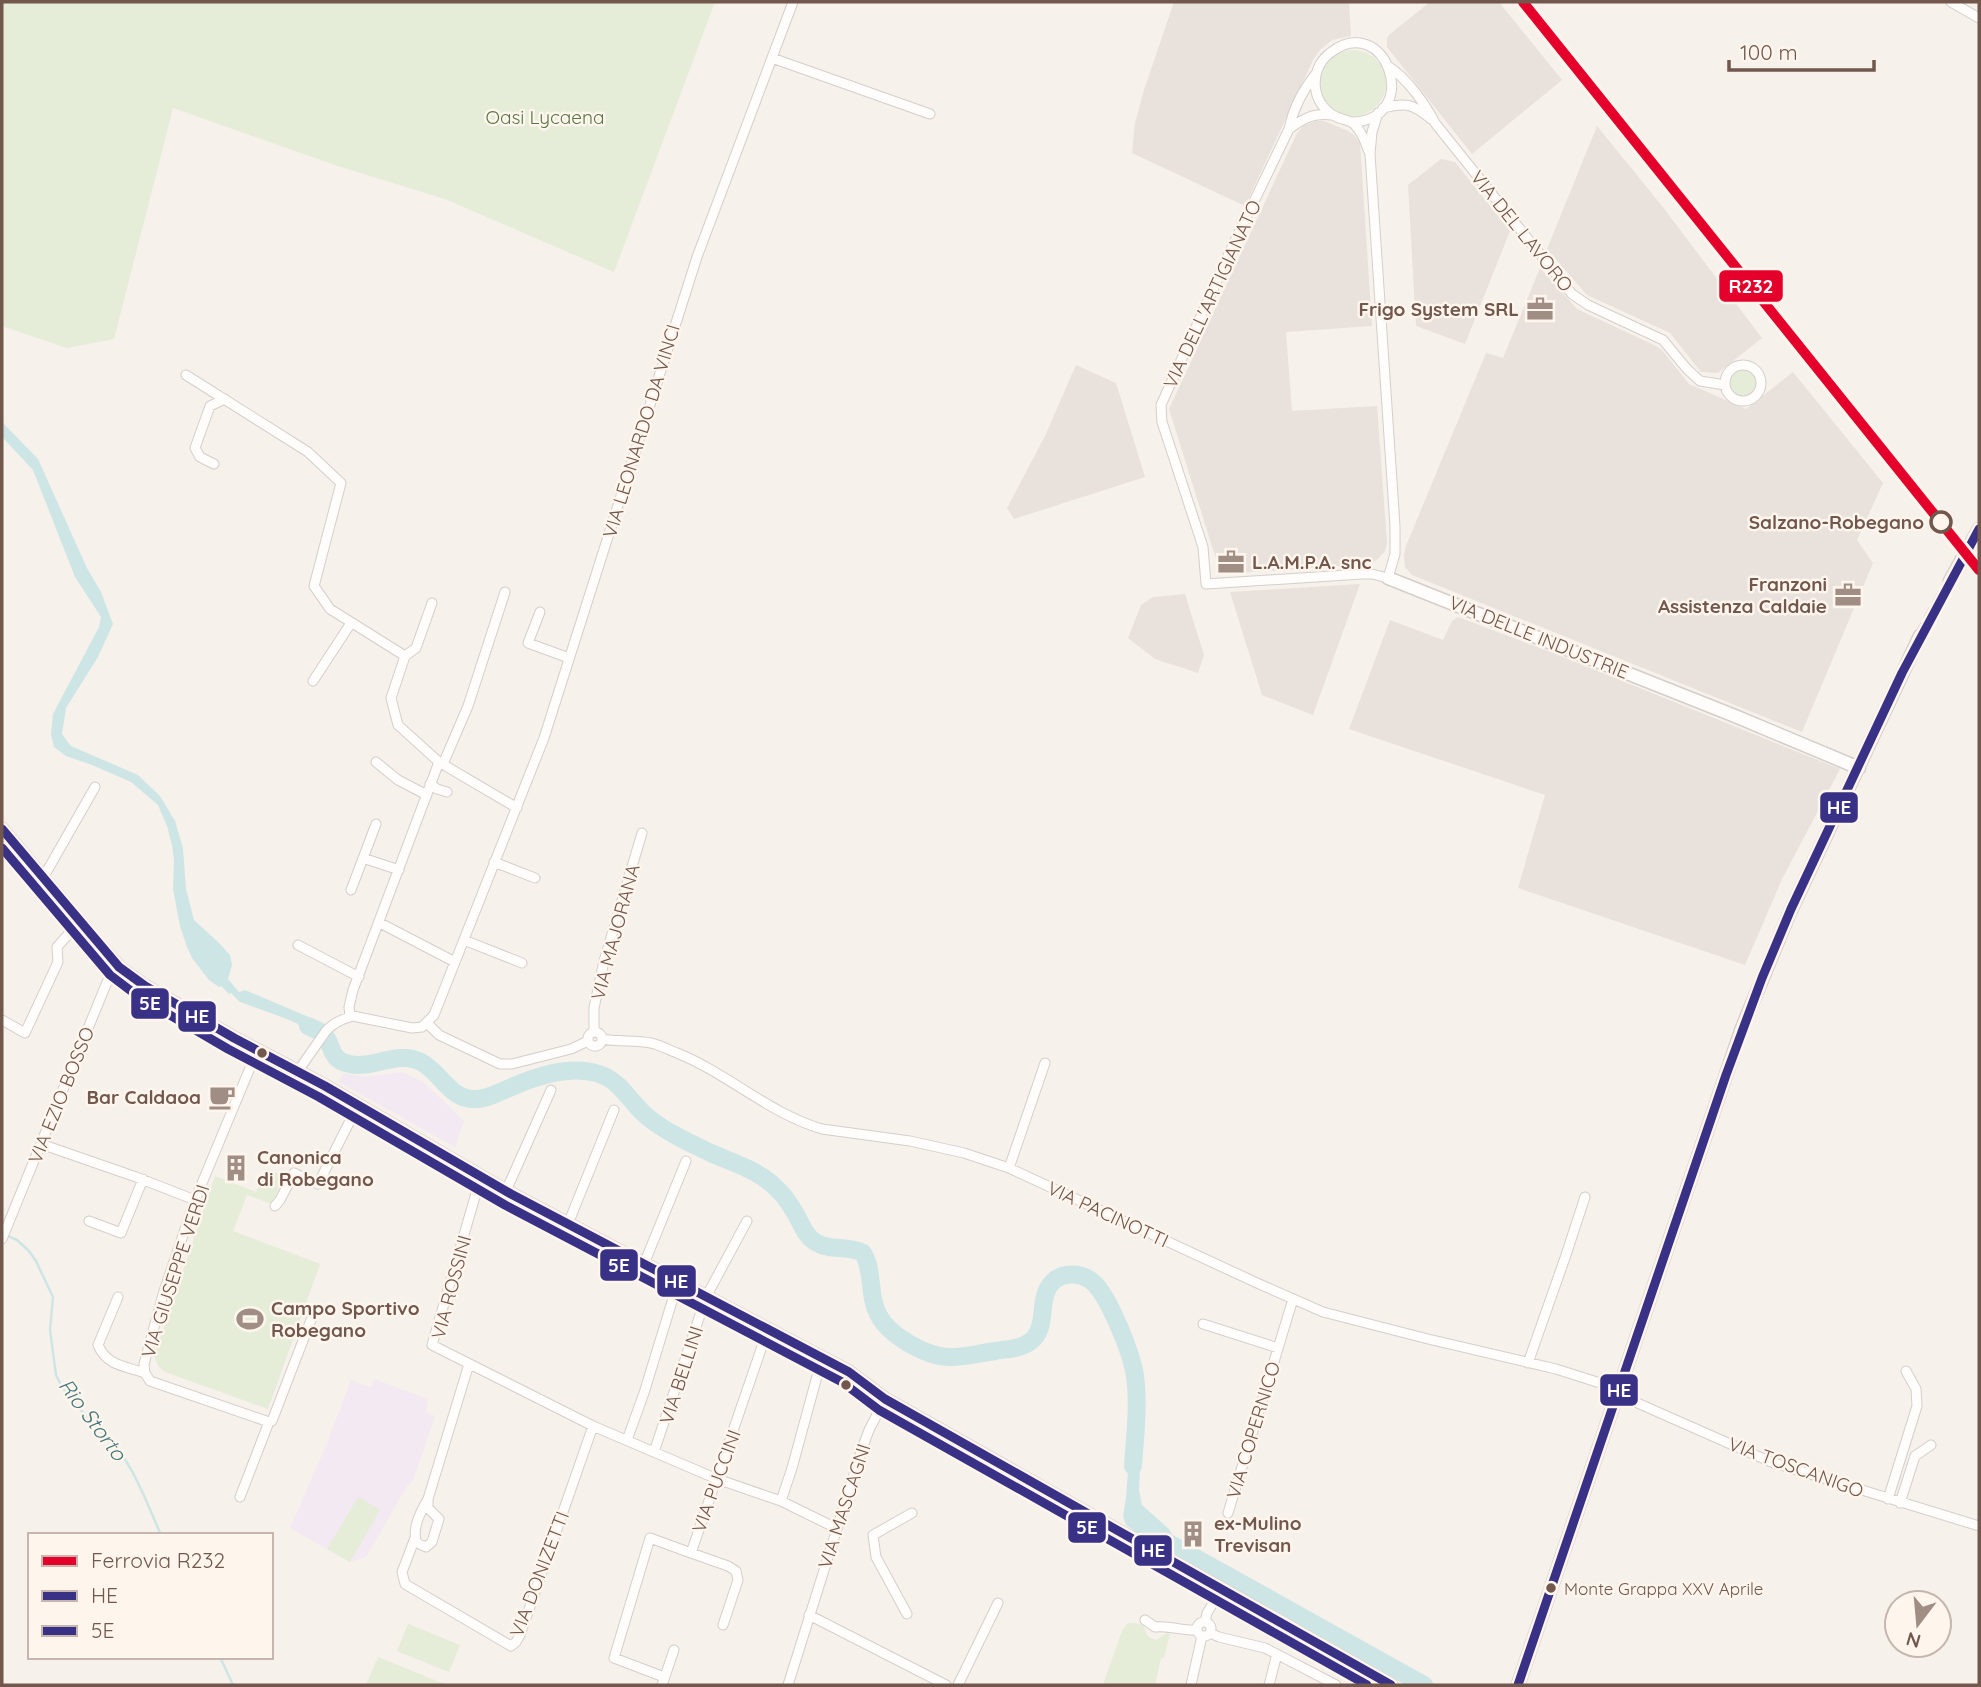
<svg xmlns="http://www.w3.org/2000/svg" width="1981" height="1687" viewBox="0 0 1981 1687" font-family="Quicksand,sans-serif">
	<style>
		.industrial { fill: #e8e1dc }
		.education { fill: #f2e9f2 }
		.green { fill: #e5ecd7 }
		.water { fill: #cde6e5 }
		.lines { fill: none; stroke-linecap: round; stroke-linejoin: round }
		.stream { stroke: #cde6e5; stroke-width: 2.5 }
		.river { stroke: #cde6e5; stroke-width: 18 }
		.tertiary-tunnel { stroke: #d5cac4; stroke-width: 12; stroke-dasharray: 12 6; stroke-linecap: butt }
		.minor-casing { stroke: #d5ceca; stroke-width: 11 }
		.tertiary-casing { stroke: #d5ceca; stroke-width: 15 }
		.secondary-casing { stroke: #d5ccc8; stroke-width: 15 }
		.minor { stroke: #fefdfc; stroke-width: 9 }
		.tertiary { stroke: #fefdfc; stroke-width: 12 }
		.secondary { stroke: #fefdfc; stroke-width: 12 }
		.bus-1-casing { stroke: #fef5ed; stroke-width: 14 }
		.bus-2-casing { stroke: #fef5ed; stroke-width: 14 }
		.bus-1 { stroke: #393185; stroke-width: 9 }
		.bus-2 { stroke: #393185; stroke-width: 9 }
		.rail-1-casing { stroke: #fef5ed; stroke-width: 16 }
		.rail-1 { stroke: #e4002b; stroke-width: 10 }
		.stop-dot { fill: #fef5ed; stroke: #72574d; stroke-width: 3.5 }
		.bus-dot { fill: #72574d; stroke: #fef5ed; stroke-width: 2.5 }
		.labels { text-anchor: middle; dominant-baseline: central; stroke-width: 5; stroke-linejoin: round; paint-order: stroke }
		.bus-label { font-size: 17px; fill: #72574d; stroke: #fef5ed; text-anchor: start }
		.park-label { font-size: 19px; fill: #597746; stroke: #fef5ed }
		.street-label { font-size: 19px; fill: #72574d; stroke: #fef5ed }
		.poi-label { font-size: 19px; font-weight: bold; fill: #72574d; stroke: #fef5ed; text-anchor: start }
		.stop-label { font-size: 19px; font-weight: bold; fill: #72574d; stroke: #fef5ed; text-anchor: end }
		.water-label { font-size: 21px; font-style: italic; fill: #45797d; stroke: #fef5ed }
		.line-badge { stroke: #fef5ed; stroke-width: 2.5 }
		.badge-label { font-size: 19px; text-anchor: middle; font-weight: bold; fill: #fff }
	</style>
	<rect width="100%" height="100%" fill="#f6f1eb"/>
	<path class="industrial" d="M 1174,2 L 1349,2 L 1351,36 L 1332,40 L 1320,50 L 1314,58 L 1245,206 L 1132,153 L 1135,123 L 1144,90 Z
		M 1430,2 L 1499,2 L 1562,80 L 1472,154 L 1387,47 L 1387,38 L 1390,34 Z
		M 1316,121 L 1324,121 L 1346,130 L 1354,135 L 1360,143 L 1372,326 L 1286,332 L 1292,411 L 1377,406 L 1387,543 L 1385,551 L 1379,558 L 1371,564 L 1236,573 L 1224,569 L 1216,559 L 1169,409 L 1297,133 L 1303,126 Z
		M 1597,126 L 1662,206 L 1762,338 L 1718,373 L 1701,372 L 1670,333 L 1587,295 L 1547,249 Z
		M 1441,159 L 1455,162 L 1510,231 L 1465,344 L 1416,326 L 1408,185 Z
		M 1540,268 L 1577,309 L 1656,346 L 1662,350 L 1689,384 L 1746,409 L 1793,372 L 1883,483 L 1857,540 L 1873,563 L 1802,732 L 1412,575 L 1405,567 L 1404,555 L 1406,546 L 1486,353 L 1503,358 Z
		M 1076,365 L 1116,383 L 1145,477 L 1014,519 L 1007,508 L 1045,436 Z
		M 1360,584 L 1313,715 L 1262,695 L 1230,592 Z
		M 1185,594 L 1204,655 L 1198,673 L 1155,659 L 1128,638 L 1141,605 L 1153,597 Z
		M 1458,617 L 1553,653 L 1840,769 L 1782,879 L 1745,965 L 1518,888 L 1545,795 L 1349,729 L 1390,620 L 1443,640 L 1452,621 Z"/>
	<path class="education" d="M 402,1072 L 423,1082 L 464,1121 L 455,1147 L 339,1082 L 343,1073 L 363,1077 Z
		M 374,1379 L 428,1399 L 426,1413 L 435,1416 L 413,1480 L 407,1486 L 366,1557 L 350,1562 L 290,1528 L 326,1446 L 351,1380 L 371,1388 Z"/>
	<path class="green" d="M 2,2 L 715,2 L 614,272 L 445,199 L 338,166 L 173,108 L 114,339 L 67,348 L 2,326 Z
		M1320 83a33 33 0 1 1 66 0a33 33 0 1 1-66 0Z
		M1729 383a14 14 0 1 1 28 0a14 14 0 1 1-28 0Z
		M 267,1169 L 284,1176 L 272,1204 L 247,1195 L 233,1231 L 320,1264 L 268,1409 L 165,1372 L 159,1367 L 154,1356 L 215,1176 L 256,1192 Z
		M 358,1497 L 380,1510 L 350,1562 L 327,1549 Z
		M 1131,1623 L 1144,1624 C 1144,1633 1148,1638 1156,1640 L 1167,1633 L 1170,1634 L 1164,1658 L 1161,1658 L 1155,1685 L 1103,1685 L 1122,1631 L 1127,1624 Z
		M 408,1624 L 460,1645 L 449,1672 L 397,1651 Z
		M 378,1657 L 447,1685 L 366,1685 Z"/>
	<path class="water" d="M 2,422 L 38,459 L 87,568 L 101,592 L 113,624 L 98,657 L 66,708 L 62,734 L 71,746 L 138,775 L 160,796 L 175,821 L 183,848 L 186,889 L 194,920 L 219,943 L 230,955 L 232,965 L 228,979 L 239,992 L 245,990 L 311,1018 L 322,1025 L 316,1037 L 296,1023 L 284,1018 L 240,1002 L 231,993 L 229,994 L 221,986 L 219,987 L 209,980 L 192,958 L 187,947 L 180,926 L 173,889 L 174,860 L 172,845 L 167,826 L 158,805 L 131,782 L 92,765 L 66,756 L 54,747 L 51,735 L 53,714 L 99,627 L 101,617 L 75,577 L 33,470 L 2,437 Z
		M 1130,1444 L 1141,1445 L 1139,1491 L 1142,1505 L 1169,1529 L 1177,1543 L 1189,1551 L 1186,1556 L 1172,1548 L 1137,1533 L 1126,1525 L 1123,1516 L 1126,1498 Z"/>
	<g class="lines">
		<path class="stream" d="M 8,1236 L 17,1240 L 29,1251 L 36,1261 L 53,1297 L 50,1330 L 56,1375 C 70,1406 99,1425 119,1451 C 135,1471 150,1510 161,1535
			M 220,1657 L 233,1685"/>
		<path class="river" d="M 308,1026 C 314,1029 322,1031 326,1037 C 332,1046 331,1057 343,1062 C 369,1073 395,1049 421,1062 C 442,1073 450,1101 477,1099 C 487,1099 497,1093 507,1089 C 534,1077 569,1064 599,1074 C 622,1081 632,1106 650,1119 C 668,1133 690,1143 711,1153 C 733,1163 759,1170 776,1188 C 784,1195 790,1204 795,1213 C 802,1224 805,1237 817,1243 C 831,1251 848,1245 863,1253 C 874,1271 868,1295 878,1314 C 888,1335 925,1356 948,1357 C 963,1358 980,1353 995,1351 C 1007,1349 1021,1349 1031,1341 C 1050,1326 1035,1294 1056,1279 C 1068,1271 1085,1274 1095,1284 C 1110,1300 1132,1354 1135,1376 C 1139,1405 1135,1436 1133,1466
			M 1167,1542 L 1424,1685"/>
		<path class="tertiary-tunnel" d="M 1920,636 L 1950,581"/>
		<g class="minor-casing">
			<path id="minor" d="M 1951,2 L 1979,18
				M 772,58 L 930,114
				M 1389,67 C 1406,77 1426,105 1435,123 L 1572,294 L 1588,305 L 1663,340 L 1687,369 L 1700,381 L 1725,385
				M 1315,75 C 1303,90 1293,110 1289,129 L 1232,247 L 1161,405 L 1162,422 L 1203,547 L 1206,584 L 1362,574 L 1372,574 L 1388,578 L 1395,554 L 1395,526 L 1370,154 L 1372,132 L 1378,113
				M 1383,108 C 1407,102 1413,104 1431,119
				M 1352,122 C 1424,120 1386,9 1330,53 C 1318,62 1313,77 1316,91 C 1318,103 1328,114 1339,118 C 1344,120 1350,120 1354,124 C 1362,132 1365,141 1369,152
				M 1289,129 C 1304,118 1313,113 1332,115
				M1725 383a18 18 0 1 1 36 0a18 18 0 1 1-36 0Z
				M 186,375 L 308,452 L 341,483 L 314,586 L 330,609 L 405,656 L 391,698 L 398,725 L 439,762 L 517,808
				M 214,464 L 200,457 L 195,448 L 210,406 L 225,399
				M 540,612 L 528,643 L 569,658
				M 405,656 L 416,648 L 432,603
				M 313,681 L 351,623
				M 376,762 L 398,780 L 427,795
				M 443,764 L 468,706 L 505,592
				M 430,784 L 437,789 L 447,792
				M 363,858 L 399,870
				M 494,862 L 535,878
				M 43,878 L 95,787
				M 351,890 L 376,824
				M 380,923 L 455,962
				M 464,940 L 522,963
				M 298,945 L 359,977
				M 350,1017 L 349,1007 L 353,990 L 439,762
				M 2,1020 L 25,1033 L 58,962 L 57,947 L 73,929 L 81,924
				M 427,1023 L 439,1035 L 500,1064 L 512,1064 L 571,1049 L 588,1041
				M588 1039a7 7 0 1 1 14 0a7 7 0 1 1-14 0Z
				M 594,1032 L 594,1008 L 604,961 L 642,833
				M 602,1039 C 618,1042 636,1040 651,1043 C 660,1045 669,1050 677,1053 C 727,1073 770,1114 822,1129 L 910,1141 L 964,1153 L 1009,1168 L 1257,1283 L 1323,1312 L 1428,1339 L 1556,1369 L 1619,1389
				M 257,1051 L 195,1200 L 164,1291 L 144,1364 L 145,1373 L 150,1381 L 269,1422 L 272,1421 L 314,1312
				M 298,1071 L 326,1031 C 333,1023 342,1019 353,1016 L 412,1028 L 422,1027 L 434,1015 L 544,738 L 697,257 L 793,2
				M 41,1144 L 136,1177 L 195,1200
				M 1009,1168 L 1045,1063
				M 481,1176 L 432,1345 L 593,1426 L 717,1479 L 781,1501 L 836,1528
				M 506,1191 L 551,1090
				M 275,1206 L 280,1200 L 294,1173 L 318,1184 L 358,1105
				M 89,1221 L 121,1233 L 143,1179
				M 568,1224 L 614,1110
				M 2,1239 L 107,982 L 119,967
				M 644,1264 L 686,1161
				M 118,1297 L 98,1345 C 107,1366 125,1366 145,1373
				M 1203,1324 L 1278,1348
				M 1528,1363 L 1566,1255 L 1585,1197
				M 1617,1394 L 1771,1462 L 1979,1526
				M 627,1440 L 644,1393 L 678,1282
				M 654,1452 L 706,1297 L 747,1221
				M 240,1497 L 269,1422
				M 428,1499 L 428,1508 L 439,1519 L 432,1542 L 426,1547 L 417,1543 C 411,1529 421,1511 428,1499 L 469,1364
				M 1888,1499 L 1917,1406 L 1916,1389 L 1906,1371
				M 781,1501 L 792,1468 L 822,1358
				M 1900,1503 L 1915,1456 L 1931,1445
				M 1228,1513 L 1293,1299
				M 415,1538 L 402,1572 L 405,1584 L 511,1646 L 516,1642 L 520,1635 L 593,1426
				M 691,1553 L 728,1566 L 736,1571 L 738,1580 L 723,1625
				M 907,1614 L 876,1557 L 873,1535 L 912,1513
				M 809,1615 L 946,1685
				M 1145,1620 L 1155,1627 C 1169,1625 1182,1631 1196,1630
				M1197 1629a7 7 0 1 1 14 0a7 7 0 1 1-14 0Z
				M 1205,1622 L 1207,1613 L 1221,1590
				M 1210,1633 L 1219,1637 L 1265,1648 L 1336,1685
				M 664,1677 L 614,1658 L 650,1538 L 691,1553 L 768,1329
				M 662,1685 L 674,1650
				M 788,1685 L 862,1449 L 869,1430 L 885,1399
				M 958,1685 L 998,1603
				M 1191,1685 L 1202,1636
				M 1269,1685 L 1277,1654"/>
		</g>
		<g class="tertiary-casing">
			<path id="tertiary" d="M 1388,578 L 1735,716 L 1859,768
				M 1950,581 L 1979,529
				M 1518,1685 L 1742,1028 L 1790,912 L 1920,636"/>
		</g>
		<g class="secondary-casing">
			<path id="secondary" d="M 2,829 L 96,941 L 119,967 L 145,986 L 234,1038 L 325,1086 L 511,1194 L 849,1372 L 885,1399 L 1391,1685"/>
		</g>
		<use href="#minor" class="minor"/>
		<use href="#tertiary" class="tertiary"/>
		<use href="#secondary" class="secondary"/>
		<g class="bus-1-casing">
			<path id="bus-1" d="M 2,829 L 119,967 L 145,986 L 234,1038 L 325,1086 L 511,1194 L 849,1372 L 885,1399 L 1391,1685
				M 1518,1685 L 1726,1075 L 1762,978 L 1791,909 L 1902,673 L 1979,529"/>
		</g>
		<g class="bus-2-casing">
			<path id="bus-2" d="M 2,848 L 110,975 L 139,997 L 228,1049 L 319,1097 L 505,1205 L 842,1382 L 879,1410 L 1367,1685"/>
		</g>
		<use href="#bus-1" class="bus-1"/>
		<use href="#bus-2" class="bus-2"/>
		<g class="rail-1-casing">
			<path id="rail-1" d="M 1523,2 L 1979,570"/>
		</g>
		<use href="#rail-1" class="rail-1"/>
	</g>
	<defs>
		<g id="office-bare" transform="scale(2.1)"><path d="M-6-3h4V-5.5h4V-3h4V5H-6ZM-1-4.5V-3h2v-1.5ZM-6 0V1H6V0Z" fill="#a08d84" stroke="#fef5ed" stroke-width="2.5" paint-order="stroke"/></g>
		<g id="cafe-bare" transform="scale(2.1)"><path d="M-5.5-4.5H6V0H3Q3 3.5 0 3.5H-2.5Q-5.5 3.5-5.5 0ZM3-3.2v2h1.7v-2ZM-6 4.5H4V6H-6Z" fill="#a08d84" stroke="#fef5ed" stroke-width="2.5" paint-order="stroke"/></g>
		<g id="building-bare" transform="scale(2.1)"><path d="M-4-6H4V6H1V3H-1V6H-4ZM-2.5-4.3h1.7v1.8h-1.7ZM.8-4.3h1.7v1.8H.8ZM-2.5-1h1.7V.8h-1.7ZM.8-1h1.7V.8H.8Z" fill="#a08d84" stroke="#fef5ed" stroke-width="2.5" paint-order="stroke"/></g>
		<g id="stadium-bare" transform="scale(2.1)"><path d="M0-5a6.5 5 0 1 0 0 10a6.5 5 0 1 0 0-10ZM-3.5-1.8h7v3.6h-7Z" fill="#a08d84" stroke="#fef5ed" stroke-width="2.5" paint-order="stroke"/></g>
	</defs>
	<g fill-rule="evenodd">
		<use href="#office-bare" x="1540" y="309"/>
		<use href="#office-bare" x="1231" y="562"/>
		<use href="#office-bare" x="1848" y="595"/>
		<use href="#cafe-bare" x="222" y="1097"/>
		<use href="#building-bare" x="236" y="1168"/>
		<use href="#stadium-bare" x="250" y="1319"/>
		<use href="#building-bare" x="1193" y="1534"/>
	</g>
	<circle class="stop-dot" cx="1941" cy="522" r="10"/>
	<g class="bus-dot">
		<circle cx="262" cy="1053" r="6"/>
		<circle cx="846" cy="1385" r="6"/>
		<circle cx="1551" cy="1588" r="6"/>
	</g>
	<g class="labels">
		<g class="bus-label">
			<text x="1564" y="1588">Monte Grappa XXV Aprile</text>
		</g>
		<g class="park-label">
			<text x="545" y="117">Oasi Lycaena</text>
		</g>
		<g class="street-label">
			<text transform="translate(1522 231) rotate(51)">VIA DEL LAVORO</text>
			<text transform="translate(1212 294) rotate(-65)">VIA DELL'ARTIGIANATO</text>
			<text transform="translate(641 431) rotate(-73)">VIA LEONARDO DA VINCI</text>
			<text transform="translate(1539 637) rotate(22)">VIA DELLE INDUSTRIE</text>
			<text transform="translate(615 932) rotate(-75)">VIA MAJORANA</text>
			<text transform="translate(61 1095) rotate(-68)">VIA EZIO BOSSO</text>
			<text transform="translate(1108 1214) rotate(25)">VIA PACINOTTI</text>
			<text transform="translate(175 1271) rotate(-72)">VIA GIUSEPPE VERDI</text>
			<text transform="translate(451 1287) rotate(-75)">VIA ROSSINI</text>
			<text transform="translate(681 1375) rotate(-72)">VIA BELLINI</text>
			<text transform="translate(1253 1430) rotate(-73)">VIA COPERNICO</text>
			<text transform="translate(1796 1467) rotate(20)">VIA TOSCANIGO</text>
			<text transform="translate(716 1481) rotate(-70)">VIA PUCCINI</text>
			<text transform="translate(844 1506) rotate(-72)">VIA MASCAGNI</text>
			<text transform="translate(539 1574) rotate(-69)">VIA DONIZETTI</text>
		</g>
		<g class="poi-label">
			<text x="1519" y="309" text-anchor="end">Frigo System SRL</text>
			<text x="1252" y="562">L.A.M.P.A. snc</text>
			<text x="1827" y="584" text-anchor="end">Franzoni<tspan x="1827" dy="22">Assistenza Caldaie</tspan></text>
			<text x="201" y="1097" text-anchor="end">Bar Caldaoa</text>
			<text x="257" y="1157">Canonica<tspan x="257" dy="22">di Robegano</tspan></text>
			<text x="271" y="1308">Campo Sportivo<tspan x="271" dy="22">Robegano</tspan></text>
			<text x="1214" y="1523">ex-Mulino<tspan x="1214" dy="22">Trevisan</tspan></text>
		</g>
		<g class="stop-label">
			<text x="1924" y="522">Salzano-Robegano</text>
		</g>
		<g class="water-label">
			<text transform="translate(93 1419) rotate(53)">Rio Storto</text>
		</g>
	</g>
	<g class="line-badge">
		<rect x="1718" y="269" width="66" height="34" rx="7" fill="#e4002b"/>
		<rect x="1819" y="791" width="40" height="33" rx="7" fill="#393185"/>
		<rect x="130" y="987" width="40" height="33" rx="7" fill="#393185"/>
		<rect x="177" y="1000" width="40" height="33" rx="7" fill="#393185"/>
		<rect x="599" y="1248" width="40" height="34" rx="7" fill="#393185"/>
		<rect x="656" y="1264" width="41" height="34" rx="7" fill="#393185"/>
		<rect x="1599" y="1373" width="40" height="34" rx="7" fill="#393185"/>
		<rect x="1067" y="1511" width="40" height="33" rx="7" fill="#393185"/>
		<rect x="1133" y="1534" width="40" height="33" rx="7" fill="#393185"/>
	</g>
	<g class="badge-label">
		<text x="1751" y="293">R232</text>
		<text x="1839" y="814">HE</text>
		<text x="150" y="1010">5E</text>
		<text x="197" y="1023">HE</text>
		<text x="619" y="1272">5E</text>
		<text x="676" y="1288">HE</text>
		<text x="1619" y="1397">HE</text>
		<text x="1087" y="1534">5E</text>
		<text x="1153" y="1557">HE</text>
	</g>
	<rect width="1981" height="1687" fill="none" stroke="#72574d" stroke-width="7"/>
	<rect x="28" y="1533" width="245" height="126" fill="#fef5ed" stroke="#c6b6ad" stroke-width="2"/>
	<rect x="42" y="1556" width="35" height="10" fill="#e4002b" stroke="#c6b6ad" stroke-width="2"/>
	<text x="91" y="1568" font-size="21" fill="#72574d">Ferrovia R232</text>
	<rect x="42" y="1591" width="35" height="10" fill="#393185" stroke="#c6b6ad" stroke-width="2"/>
	<text x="91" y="1603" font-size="21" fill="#72574d">HE</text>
	<rect x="42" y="1626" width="35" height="10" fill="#393185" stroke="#c6b6ad" stroke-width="2"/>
	<text x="91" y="1638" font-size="21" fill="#72574d">5E</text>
	<g transform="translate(1918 1624) rotate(196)"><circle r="33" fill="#fef5ed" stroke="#c6b6ad" stroke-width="2"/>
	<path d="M0-5L12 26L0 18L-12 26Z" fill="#a08d84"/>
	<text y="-10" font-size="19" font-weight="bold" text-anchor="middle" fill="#72574d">N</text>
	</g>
	<path d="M1729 60v10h145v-10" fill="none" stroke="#72574d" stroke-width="3.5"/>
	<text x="1740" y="60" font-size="21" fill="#72574d" stroke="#fef5ed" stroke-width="5" paint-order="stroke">100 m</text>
</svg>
